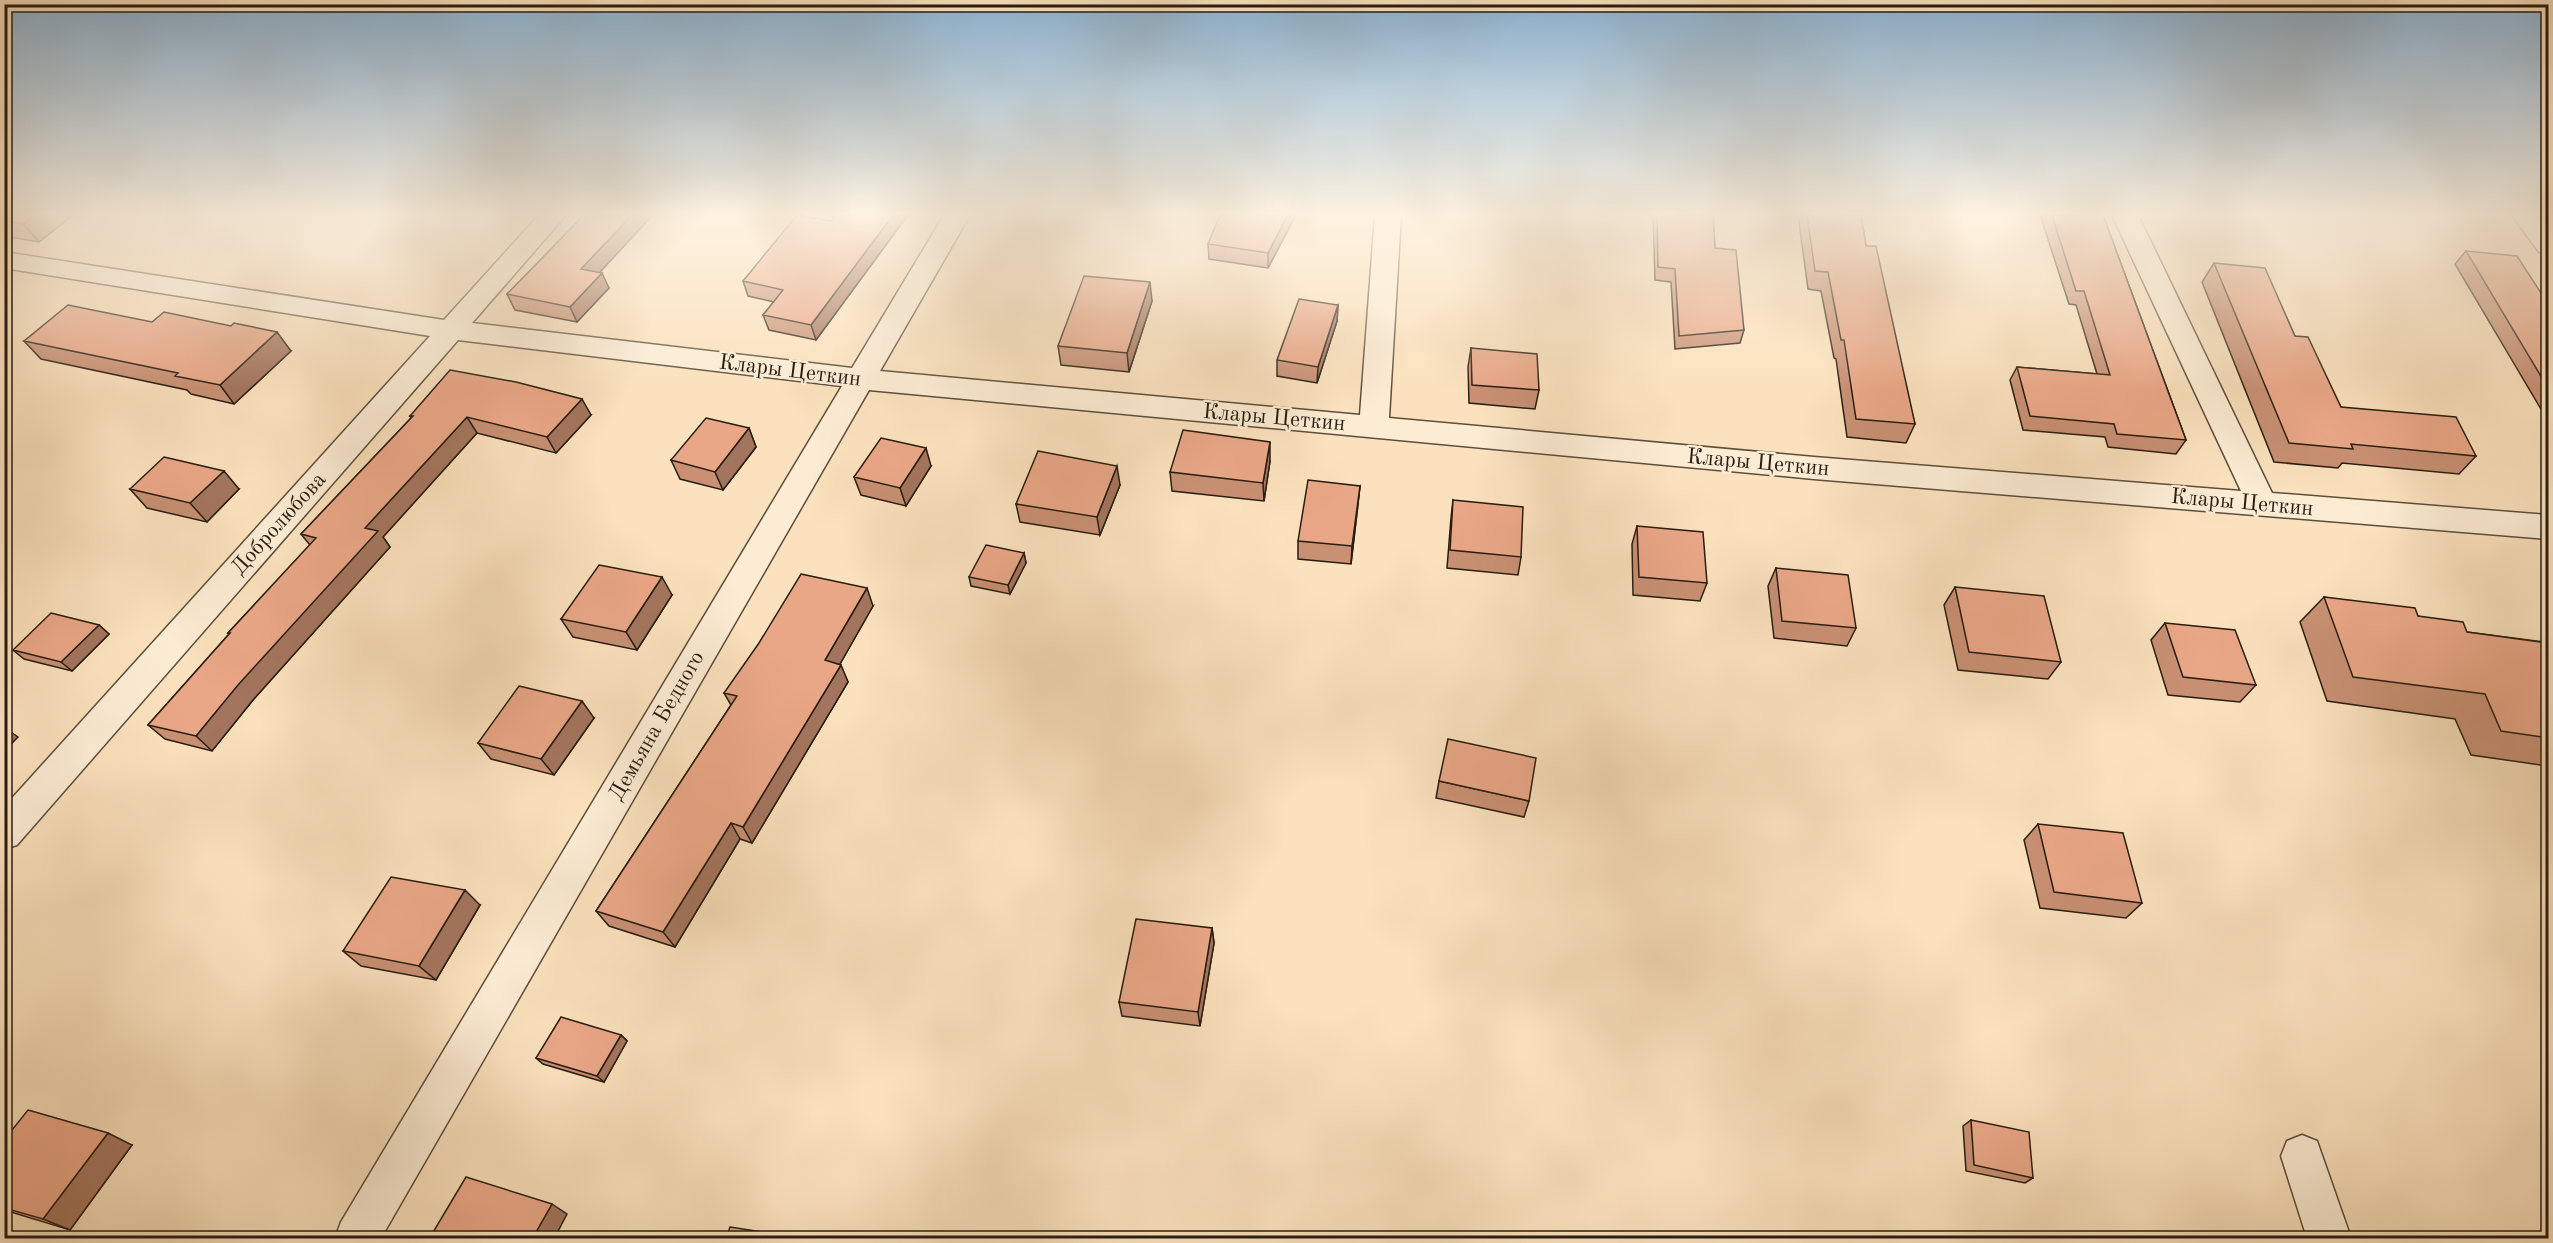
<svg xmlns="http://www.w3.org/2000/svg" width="2553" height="1243" viewBox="0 0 2553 1243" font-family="'Old Standard TT',serif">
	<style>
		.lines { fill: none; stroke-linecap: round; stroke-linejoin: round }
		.street-casing { stroke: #5c4e3c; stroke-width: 3 }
		.street { fill: #fcecd4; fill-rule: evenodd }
		.wall { fill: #c99074; stroke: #271d11; stroke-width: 1.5 }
		.shaded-wall { fill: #a4755e; stroke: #271d11; stroke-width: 1.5 }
		.building { fill: #eaa787; stroke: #271d11; stroke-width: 1.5 }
		.labels { text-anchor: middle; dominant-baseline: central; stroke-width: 5; stroke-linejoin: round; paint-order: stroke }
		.street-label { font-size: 22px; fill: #271d11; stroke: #fcecd4 }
	</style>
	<rect width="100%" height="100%" fill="#fbe1bd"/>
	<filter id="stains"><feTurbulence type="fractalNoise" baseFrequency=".00333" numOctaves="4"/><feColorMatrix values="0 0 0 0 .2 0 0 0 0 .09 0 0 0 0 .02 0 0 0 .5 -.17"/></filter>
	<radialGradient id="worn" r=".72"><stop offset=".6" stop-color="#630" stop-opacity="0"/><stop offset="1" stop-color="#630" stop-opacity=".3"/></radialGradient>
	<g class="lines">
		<g class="street-casing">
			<path id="street" d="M 539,215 L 566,215 L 472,323 L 852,368 L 944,215 L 970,215 L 880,371 L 1360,415 L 1375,215 L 1401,215 L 1389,418 L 1814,457 L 2241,491 L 2112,215 L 2138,215 L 2272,493 L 2548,515 L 2548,539 L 1814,479 L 869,390 L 381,1238 L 335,1238 L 341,1222 L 842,386 L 458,340 L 17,845 L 4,849 L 4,807 L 430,336 L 4,268 L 4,252 L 444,320 Z
				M 2512,215 L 2538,215 L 2548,229 L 2548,254 L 2539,252 Z
				M 2302,1135 L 2317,1141 L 2351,1238 L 2307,1238 L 2281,1156 L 2287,1141 Z"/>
		</g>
		<use href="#street" class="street"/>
	</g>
	<path class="wall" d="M 4,215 L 73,215 L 39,242 L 4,236 Z
		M 835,215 L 908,215 L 816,340 L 769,330 L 763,315 L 774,302 L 748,296 L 743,281 L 831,221 Z
		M 1296,215 L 1268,268 L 1209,259 L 1208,244 Z
		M 1653,215 L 1713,215 L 1715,248 L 1744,330 L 1740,343 L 1675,349 L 1671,282 L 1655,280 Z
		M 1798,215 L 1861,215 L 1866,246 L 1915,424 L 1906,443 L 1847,437 L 1836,359 L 1834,358 L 1821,291 L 1808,289 Z
		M 2040,215 L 2103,215 L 2186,440 L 2176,454 L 2108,447 L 2105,437 L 2023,430 L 2010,380 L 2017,367 L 2097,374 L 2076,305 L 2069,304 Z
		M 2466,251 L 2548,304 L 2548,421 L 2455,264 Z
		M 2214,263 L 2295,336 L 2341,407 L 2476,456 L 2459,474 L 2342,463 L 2338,468 L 2274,462 L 2202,282 Z
		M 599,273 L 609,288 L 577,322 L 515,310 L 507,294 Z
		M 1152,301 L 1129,372 L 1061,365 L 1058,346 Z
		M 1338,305 L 1337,321 L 1317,383 L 1277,376 L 1277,360 Z
		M 24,341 L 291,351 L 234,404 L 191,394 L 187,390 L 41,359 Z
		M 1471,348 L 1539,390 L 1535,409 L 1469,403 L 1468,367 Z
		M 591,415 L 556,453 L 477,433 L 383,537 L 390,547 L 253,700 L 212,751 L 165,739 L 148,725 L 229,634 L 228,633 L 310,545 L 301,534 L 411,418 L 410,416 Z
		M 749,428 L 756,447 L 723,490 L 680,479 L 671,460 Z
		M 1270,461 L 1264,501 L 1172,491 L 1170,472 Z
		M 931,466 L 906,506 L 861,495 L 854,477 Z
		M 1120,485 L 1100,535 L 1020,522 L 1016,504 Z
		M 1360,486 L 1358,504 L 1351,564 L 1298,559 L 1298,541 Z
		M 130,489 L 239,489 L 207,522 L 147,508 Z
		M 1453,500 L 1521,557 L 1518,575 L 1447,568 L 1451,518 Z
		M 1637,526 L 1707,583 L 1700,601 L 1633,595 L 1632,544 Z
		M 1024,553 L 1026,563 L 1010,594 L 971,586 L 969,577 Z
		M 1776,568 L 1856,628 L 1847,646 L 1774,638 L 1768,586 Z
		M 1955,587 L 2061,662 L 2048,679 L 1958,670 L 1944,605 Z
		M 672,595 L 637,650 L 573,637 L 561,619 Z
		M 2324,597 L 2418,616 L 2467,632 L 2543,642 L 2548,638 L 2548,766 L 2471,755 L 2455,719 L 2327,701 L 2300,622 Z
		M 873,606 L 840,664 L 848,682 L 752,843 L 740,839 L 675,947 L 609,926 L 596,911 L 731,705 L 724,693 Z
		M 2165,623 L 2256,685 L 2240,702 L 2168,695 L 2151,640 Z
		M 99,625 L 109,634 L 72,671 L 24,659 L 13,650 Z
		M 594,718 L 554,775 L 491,759 L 478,743 Z
		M 1439,781 L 1529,801 L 1524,817 L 1436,798 Z
		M 2038,824 L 2142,903 L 2126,918 L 2040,908 L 2024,840 Z
		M 480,905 L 436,980 L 361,966 L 343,951 Z
		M 1212,928 L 1214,943 L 1200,1026 L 1122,1016 L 1119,1002 Z
		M 621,1035 L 627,1041 L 604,1082 L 543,1064 L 536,1058 Z
		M 1971,1120 L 2033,1178 L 2025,1183 L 1966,1171 L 1963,1126 Z
		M 4,1140 L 132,1145 L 70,1230 L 4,1210 Z"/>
	<path class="shaded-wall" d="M 34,215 L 73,215 L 39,242 L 23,224 Z
		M 632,215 L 653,215 L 589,284 L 581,269 Z
		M 893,215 L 908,215 L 816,340 L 811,325 Z
		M 1288,215 L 1296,215 L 1268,268 L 1268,253 Z
		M 602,273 L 609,288 L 577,322 L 570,307 Z
		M 1150,282 L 1152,301 L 1129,372 L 1127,353 Z
		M 1338,305 L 1337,321 L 1317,383 L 1318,367 Z
		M 277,332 L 291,351 L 234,404 L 220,385 Z
		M 582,399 L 591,415 L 556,453 L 547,437 Z
		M 467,417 L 477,433 L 383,537 L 390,547 L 253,700 L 212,751 L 196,736 L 365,528 Z
		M 749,428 L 756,447 L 723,490 L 715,472 Z
		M 1270,442 L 1270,461 L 1264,501 L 1263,483 Z
		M 926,448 L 931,466 L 906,506 L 900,488 Z
		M 1117,466 L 1120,485 L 1100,535 L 1097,517 Z
		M 224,471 L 239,489 L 207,522 L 190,503 Z
		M 1360,486 L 1358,504 L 1351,564 L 1352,546 Z
		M 1024,553 L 1026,563 L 1010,594 L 1008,585 Z
		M 662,577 L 672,595 L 637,650 L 626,632 Z
		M 867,588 L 873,606 L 832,678 L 825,660 Z
		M 99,625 L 109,634 L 72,671 L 61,662 Z
		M 841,665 L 848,682 L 752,843 L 743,827 Z
		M 582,701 L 594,718 L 554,775 L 541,759 Z
		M 4,727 L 18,737 L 4,751 Z
		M 731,823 L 740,839 L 675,947 L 663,932 Z
		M 465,890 L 480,905 L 436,980 L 419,966 Z
		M 1212,928 L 1214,943 L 1200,1026 L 1198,1012 Z
		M 621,1035 L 627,1041 L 604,1082 L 597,1076 Z
		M 108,1133 L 132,1145 L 70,1230 L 43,1219 Z
		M 552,1204 L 567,1214 L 554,1239 L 532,1239 Z"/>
	<path class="building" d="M 4,215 L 34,215 L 23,224 L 4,220 Z
		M 584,215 L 632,215 L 581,269 L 602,273 L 570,307 L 507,294 Z
		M 797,215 L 831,221 L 835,215 L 893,215 L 811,325 L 763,315 L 783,290 L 743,281 Z
		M 1220,215 L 1288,215 L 1268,253 L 1208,244 Z
		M 1657,215 L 1713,215 L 1715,248 L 1736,250 L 1744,330 L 1679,336 L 1675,269 L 1658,267 Z
		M 1807,215 L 1861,215 L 1866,246 L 1876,246 L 1915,424 L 1856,419 L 1844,340 L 1841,340 L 1828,272 L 1815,271 Z
		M 2052,215 L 2103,215 L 2186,440 L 2117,434 L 2114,424 L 2030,416 L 2017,367 L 2110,375 L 2084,291 L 2076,291 Z
		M 2466,251 L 2517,256 L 2548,304 L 2548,388 Z
		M 2214,263 L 2265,268 L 2295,336 L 2308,337 L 2341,407 L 2456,417 L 2476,456 L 2351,444 L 2353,449 L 2289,443 Z
		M 1084,276 L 1150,282 L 1127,353 L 1058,346 Z
		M 1299,299 L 1338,305 L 1318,367 L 1277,360 Z
		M 68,305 L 152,322 L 164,312 L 231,326 L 234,323 L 277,332 L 220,385 L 175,376 L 178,373 L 24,341 Z
		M 1471,348 L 1537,354 L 1539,390 L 1472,385 Z
		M 450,370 L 516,382 L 582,399 L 547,437 L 467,417 L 365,528 L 378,531 L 238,685 L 196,736 L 148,725 L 230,633 L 228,633 L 316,538 L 301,534 L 413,416 L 410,416 Z
		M 706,418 L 749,428 L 715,472 L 671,460 Z
		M 1183,430 L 1270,442 L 1263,483 L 1170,472 Z
		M 881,438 L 926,448 L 900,488 L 854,477 Z
		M 1038,451 L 1117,466 L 1097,517 L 1016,504 Z
		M 164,457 L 224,471 L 190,503 L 130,489 Z
		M 1308,480 L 1360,486 L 1352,546 L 1298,541 Z
		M 1453,500 L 1523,507 L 1521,557 L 1450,550 Z
		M 1637,526 L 1703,532 L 1707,583 L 1639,577 Z
		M 986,545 L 1024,553 L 1008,585 L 969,577 Z
		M 599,565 L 662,577 L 626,632 L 561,619 Z
		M 1776,568 L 1848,575 L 1856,628 L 1782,621 Z
		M 801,574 L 867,588 L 825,660 L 841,665 L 743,827 L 731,823 L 663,932 L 596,911 L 737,696 L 724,693 L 759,643 Z
		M 1955,587 L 2044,596 L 2061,662 L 1969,652 Z
		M 2324,597 L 2415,608 L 2418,616 L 2463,622 L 2467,632 L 2548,643 L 2548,738 L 2501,731 L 2485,694 L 2353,677 Z
		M 51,613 L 99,625 L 61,662 L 13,650 Z
		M 2165,623 L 2235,630 L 2256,685 L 2183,677 Z
		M 519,686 L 582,701 L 541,759 L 478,743 Z
		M 1448,739 L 1536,758 L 1529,801 L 1439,781 Z
		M 2038,824 L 2123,833 L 2142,903 L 2054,892 Z
		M 391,877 L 465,890 L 419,966 L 343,951 Z
		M 1136,919 L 1212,928 L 1198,1012 L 1119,1002 Z
		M 561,1017 L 621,1035 L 597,1076 L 536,1058 Z
		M 28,1110 L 108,1133 L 43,1219 L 4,1208 L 4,1140 Z
		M 1971,1120 L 2029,1132 L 2033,1178 L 1974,1165 Z
		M 466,1177 L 552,1204 L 532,1239 L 429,1239 Z
		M 730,1227 L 807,1239 L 726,1239 Z"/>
	<linearGradient id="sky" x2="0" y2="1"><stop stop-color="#8db6d7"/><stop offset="0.55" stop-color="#fdf2e1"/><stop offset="1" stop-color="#fdf2e1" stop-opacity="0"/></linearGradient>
	<rect width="2553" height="389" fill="url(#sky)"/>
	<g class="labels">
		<g class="street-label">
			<text transform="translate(790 371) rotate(7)">Клары Цеткин</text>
			<text transform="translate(1274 418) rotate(5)">Клары Цеткин</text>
			<text transform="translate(1758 463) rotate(5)">Клары Цеткин</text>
			<text transform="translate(2242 503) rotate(5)">Клары Цеткин</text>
			<text transform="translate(279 524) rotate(-48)">Добролюбова</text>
			<text transform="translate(657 726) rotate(-60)">Демьяна Бедного</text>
		</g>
	</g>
	<rect width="2553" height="1243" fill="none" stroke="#fbe1bd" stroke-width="24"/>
	<rect x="6" y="6" width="2541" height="1231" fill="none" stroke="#271d11" stroke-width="3"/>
	<rect x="12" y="12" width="2529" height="1219" fill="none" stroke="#271d11" stroke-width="1.5"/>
	<rect width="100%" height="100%" filter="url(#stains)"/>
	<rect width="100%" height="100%" fill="url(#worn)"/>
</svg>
